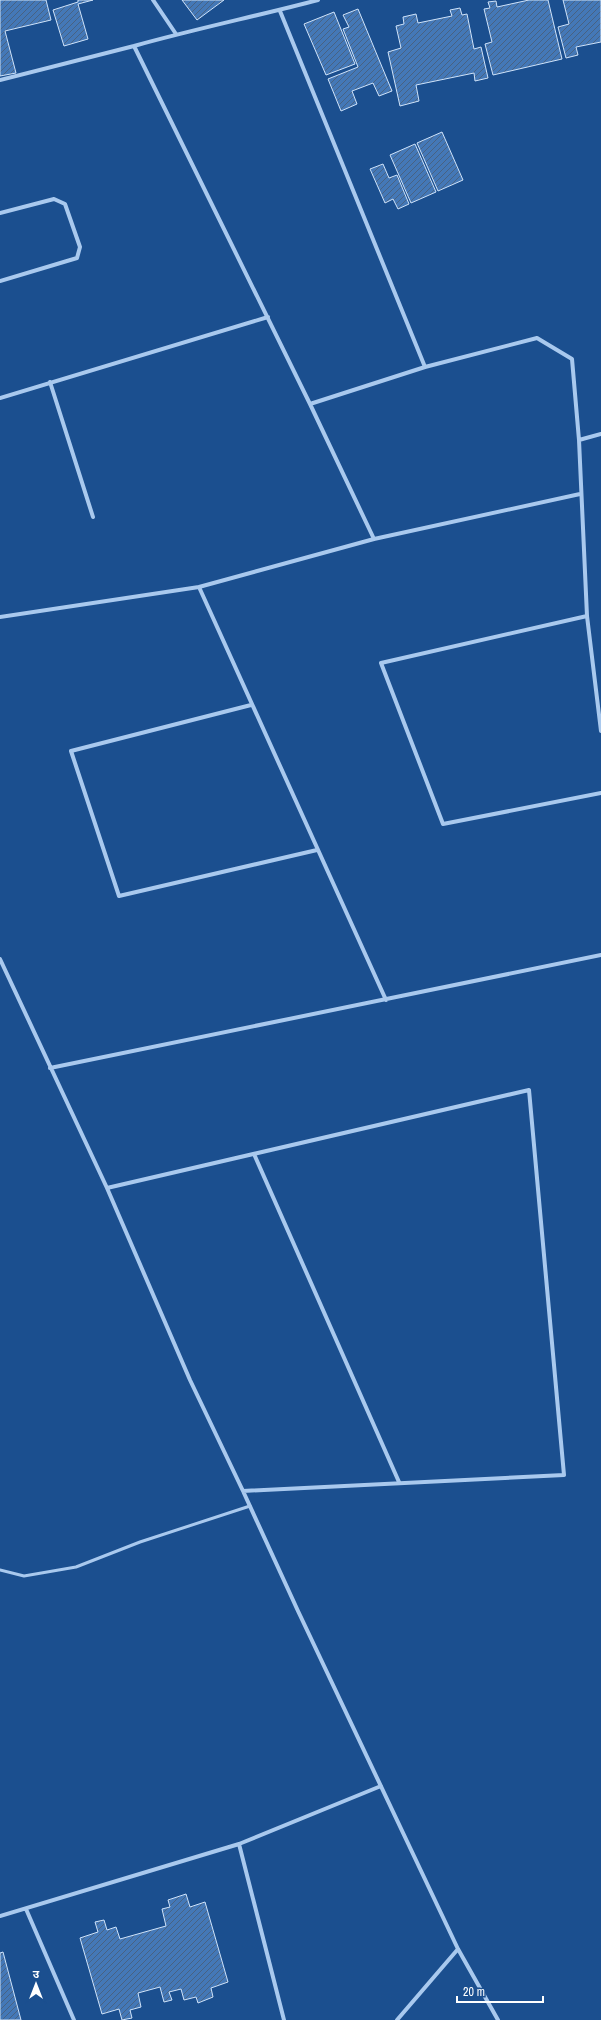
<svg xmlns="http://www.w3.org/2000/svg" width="601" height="2020" viewBox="0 0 601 2020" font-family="'Archivo Narrow','Noto Sans Devanagari',sans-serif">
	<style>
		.building { fill: url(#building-hatch); stroke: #cfe3fa }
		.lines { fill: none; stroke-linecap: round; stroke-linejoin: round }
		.lane { stroke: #a9c9ee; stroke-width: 3 }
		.street { stroke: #a9c9ee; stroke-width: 4 }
	</style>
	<defs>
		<pattern id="building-hatch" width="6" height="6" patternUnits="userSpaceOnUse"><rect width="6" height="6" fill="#4478b7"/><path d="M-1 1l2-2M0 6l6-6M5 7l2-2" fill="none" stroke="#486282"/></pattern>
	</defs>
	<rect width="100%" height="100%" fill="#1b4f8f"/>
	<path class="building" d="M 0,0 L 46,0 L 51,20 L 5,31 L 16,73 L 0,76 Z
		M 78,0 L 93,0 L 78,4 L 88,39 L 64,46 L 53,10 L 78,2 Z
		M 182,0 L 224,0 L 197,20 Z
		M 529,0 L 548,0 L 562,59 L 493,75 L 485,44 L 492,42 L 484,9 L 490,8 L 488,2 L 496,1 L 497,7 Z
		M 563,0 L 601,0 L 601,42 L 576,47 L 578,55 L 566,58 L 558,27 L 569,24 Z
		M 460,8 L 462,15 L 467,14 L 474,49 L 481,47 L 488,78 L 475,81 L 474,73 L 416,85 L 419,101 L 400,106 L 388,52 L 401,48 L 396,26 L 404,24 L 403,17 L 416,14 L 418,23 L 452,16 L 450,10 Z
		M 358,9 L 392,91 L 379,96 L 373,83 L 352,91 L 357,104 L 341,111 L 328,79 L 358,67 L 343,29 L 349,27 L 343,15 Z
		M 334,12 L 355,64 L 326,75 L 304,24 Z
		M 442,132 L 463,180 L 438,191 L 417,143 Z
		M 415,144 L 436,192 L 411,203 L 390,155 Z
		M 383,164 L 389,178 L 397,175 L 409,204 L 398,209 L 393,199 L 385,203 L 370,169 Z
		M 186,1894 L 190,1907 L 205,1902 L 228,1982 L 211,1988 L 213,1997 L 198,2003 L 196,1997 L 184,2000 L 181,1989 L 169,1992 L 172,2000 L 164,2002 L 160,1987 L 138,1993 L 141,2007 L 130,2010 L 132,2018 L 122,2020 L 119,2009 L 102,2014 L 80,1938 L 98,1932 L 95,1922 L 104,1920 L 107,1930 L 116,1927 L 120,1939 L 166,1926 L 162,1909 L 170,1907 L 168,1900 Z
		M 3,1952 L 21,2020 L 0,2020 L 0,1953 Z"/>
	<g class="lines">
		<path class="lane" d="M 0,1570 L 24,1576 L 76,1567 L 140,1542 L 250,1506"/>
		<path class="street" d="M 153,0 L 176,34
			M 280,11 L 425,367 L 310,404
			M 134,46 C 195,29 257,16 318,0
			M 0,80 L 134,46 L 310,404 L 374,539
			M 0,213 L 54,199 L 65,204 L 80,247 L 77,258 L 0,281
			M 425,367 L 537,338 L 572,359 L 579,440
			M 50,382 L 93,517
			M 0,398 L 268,317
			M 601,434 L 579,440 L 587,616 L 601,731
			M 199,587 L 374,539 L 580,494
			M 587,616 L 381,663 L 443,824 L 601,793
			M 0,617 L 199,587 L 386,1000
			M 251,705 L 71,751 L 119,896 L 317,850
			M 0,959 L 107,1188 L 190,1380 L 243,1491 L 298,1611 L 458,1949 L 498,2020
			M 50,1068 L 601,955
			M 254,1154 L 399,1482
			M 107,1188 L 529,1090 L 564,1475 L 243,1491
			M 239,1844 L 284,2020
			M 26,1909 L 74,2020
			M 0,1916 L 239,1844 L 381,1786
			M 397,2020 L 458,1949"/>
	</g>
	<g transform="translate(36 1984)" stroke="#1b4f8f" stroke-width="3" paint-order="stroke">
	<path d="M0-3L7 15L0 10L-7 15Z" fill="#ffffff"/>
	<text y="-6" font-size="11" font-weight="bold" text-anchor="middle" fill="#ffffff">उ</text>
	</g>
	<path d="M457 1996v6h86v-6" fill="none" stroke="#ffffff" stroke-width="2"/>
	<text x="463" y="1996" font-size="12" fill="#ffffff" stroke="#1b4f8f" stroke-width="3" paint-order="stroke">20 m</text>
</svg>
